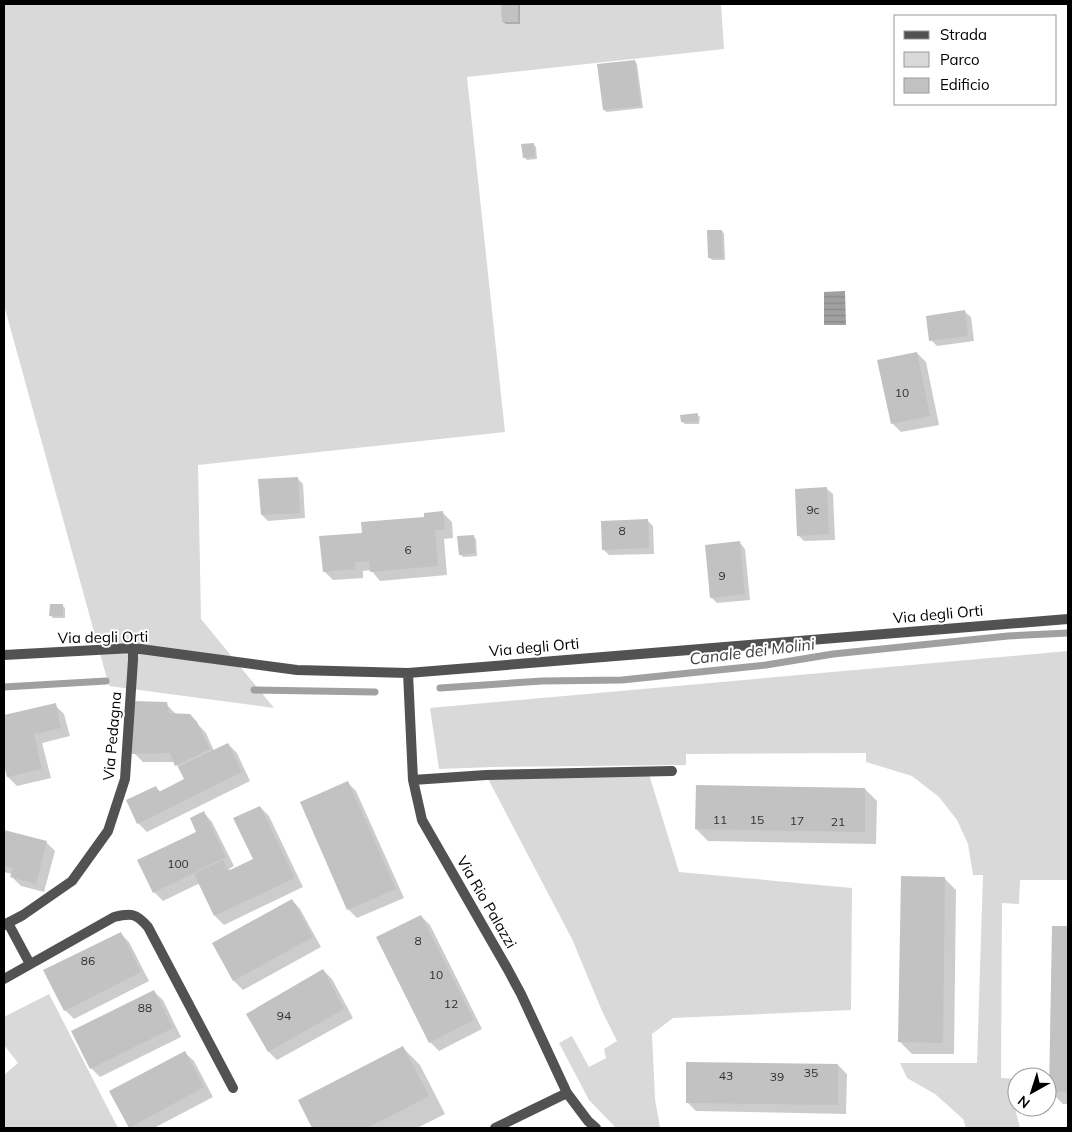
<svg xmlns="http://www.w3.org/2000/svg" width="1072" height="1132" viewBox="0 0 1072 1132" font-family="Mulish,sans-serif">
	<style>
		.green { fill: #d9d9d9 }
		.water { fill: url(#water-rules) }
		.shadow { fill: #0003 }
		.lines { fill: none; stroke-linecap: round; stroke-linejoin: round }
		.stream { stroke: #a0a0a0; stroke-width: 7 }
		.building { fill: #c2c2c2 }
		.lane { stroke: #525252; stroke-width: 10 }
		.street { stroke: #525252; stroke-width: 10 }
		.labels { text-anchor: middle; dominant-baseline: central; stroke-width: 4; stroke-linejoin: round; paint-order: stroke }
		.number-label { font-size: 12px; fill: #303030 }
		.street-label { font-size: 15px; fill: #000; stroke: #fff }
		.water-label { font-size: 16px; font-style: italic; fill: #414141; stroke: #fff }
	</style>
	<defs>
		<pattern id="water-rules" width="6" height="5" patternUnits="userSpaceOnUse" patternTransform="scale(1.25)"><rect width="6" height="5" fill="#a0a0a0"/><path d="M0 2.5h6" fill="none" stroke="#888"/></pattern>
	</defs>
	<rect width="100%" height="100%" fill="#fff"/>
	<path class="green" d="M 4,4 L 721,4 L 724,49 L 467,77 L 505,432 L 198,465 L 201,619 L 274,708 L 109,686 L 4,305 Z
		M 1068,651 L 1068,880 L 1020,880 L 1019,904 L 1002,903 L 1001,1078 L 1017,1079 L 1015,1108 L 1020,1128 L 966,1128 L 963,1119 L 935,1094 L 907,1078 L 900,1063 L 977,1063 L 983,875 L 973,875 L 968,844 L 957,820 L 939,797 L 912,776 L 866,762 L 866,753 L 686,754 L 686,765 L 493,767 L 439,769 L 430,708 Z
		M 648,771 L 679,872 L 852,888 L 851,1010 L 673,1018 L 652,1034 L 655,1099 L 660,1128 L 616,1128 L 589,1100 L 559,1043 L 572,1036 L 589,1067 L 606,1058 L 604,1049 L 617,1041 L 602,1011 L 572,939 L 486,775 Z
		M 49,994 L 118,1128 L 4,1128 L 4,1075 L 18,1063 L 4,1045 L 4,1017 Z"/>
	<path class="water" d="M 845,291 L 846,325 L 824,325 L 824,292 Z"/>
	<path class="shadow" d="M 502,4 L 520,4 L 520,24 L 506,24 L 503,22 Z
		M 635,61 L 637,64 L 643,108 L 607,112 L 604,110 Z
		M 533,144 L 536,147 L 537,159 L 527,160 L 524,157 Z
		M 722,231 L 724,234 L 725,260 L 712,260 L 709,257 Z
		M 965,312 L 971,317 L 974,341 L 937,346 L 931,340 Z
		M 917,353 L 926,362 L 939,425 L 901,432 L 892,423 Z
		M 697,415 L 700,417 L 699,424 L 685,424 L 682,422 Z
		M 297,478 L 303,484 L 305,518 L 268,521 L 262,515 Z
		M 827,489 L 833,494 L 835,540 L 804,541 L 798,535 Z
		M 443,513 L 452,522 L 453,538 L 444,539 L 447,575 L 380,581 L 371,570 L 363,571 L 363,578 L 333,580 L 324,571 L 363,534 Z
		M 647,520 L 653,526 L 654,554 L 609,555 L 603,549 Z
		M 473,536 L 476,539 L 477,556 L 463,557 L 460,554 Z
		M 740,543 L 745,549 L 750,600 L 717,603 L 711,597 Z
		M 62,605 L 65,608 L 65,618 L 53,618 L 51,616 Z
		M 166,704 L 176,714 L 189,715 L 206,733 L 214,751 L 228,744 L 237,753 L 250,781 L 147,832 L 138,823 L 155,787 L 161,792 L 186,780 L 175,762 L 143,762 L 134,753 Z
		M 55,705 L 64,714 L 70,736 L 42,743 L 51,778 L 17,786 L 8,777 L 4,760 L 4,717 Z
		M 347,782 L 356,791 L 404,898 L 357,918 L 348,909 Z
		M 865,789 L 877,801 L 876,844 L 708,841 L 696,829 Z
		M 260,807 L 269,816 L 303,887 L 224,925 L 215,916 L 200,883 L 163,901 L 154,892 L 198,832 L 204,813 L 212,822 L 234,866 L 229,869 L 231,871 L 255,860 Z
		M 4,831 L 46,842 L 55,851 L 44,892 L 21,886 L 12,877 L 12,874 L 4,872 Z
		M 944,878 L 956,890 L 954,1054 L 912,1054 L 900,1042 Z
		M 292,900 L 300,909 L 321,947 L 243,990 L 234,981 L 214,943 Z
		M 421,916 L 430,925 L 482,1029 L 439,1051 L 430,1042 Z
		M 1053,927 L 1068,927 L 1068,1104 L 1063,1104 L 1051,1092 Z
		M 120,933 L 129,942 L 149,981 L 74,1019 L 65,1010 Z
		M 323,970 L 332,979 L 353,1018 L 277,1060 L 268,1051 Z
		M 154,992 L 163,1000 L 181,1037 L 100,1077 L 91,1068 Z
		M 403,1048 L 420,1065 L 445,1114 L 417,1128 L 313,1128 L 299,1101 Z
		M 185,1053 L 194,1061 L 213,1097 L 154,1128 L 131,1128 L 130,1127 Z
		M 838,1065 L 847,1074 L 846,1114 L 696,1111 L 687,1102 Z"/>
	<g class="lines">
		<path class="stream" d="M 4,687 L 106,681
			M 440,688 L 542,681 L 622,680 L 766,665 L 833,654 L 1008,636 L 1068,633
			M 254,690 L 375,692"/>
	</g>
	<path class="building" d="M 501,4 L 518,4 L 518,22 L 502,22 Z
		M 635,60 L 641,106 L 603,110 L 597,64 Z
		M 534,143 L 535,157 L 523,158 L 521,144 Z
		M 707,230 L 722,230 L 723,258 L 708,258 Z
		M 965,310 L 968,336 L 929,341 L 926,316 Z
		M 917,352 L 930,416 L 891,424 L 877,360 Z
		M 698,413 L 697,422 L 681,422 L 680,415 Z
		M 298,477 L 300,513 L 261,515 L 258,479 Z
		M 827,487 L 829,534 L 797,536 L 795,489 Z
		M 443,511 L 445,530 L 435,530 L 438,566 L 370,572 L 369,561 L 355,562 L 355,569 L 323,572 L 319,536 L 362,533 L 361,522 L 424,517 L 424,513 Z
		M 648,519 L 649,548 L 602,550 L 601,521 Z
		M 474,535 L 475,553 L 459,555 L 457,536 Z
		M 740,541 L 745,594 L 710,598 L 705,545 Z
		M 50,604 L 63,604 L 63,616 L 49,616 Z
		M 133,701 L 167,702 L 169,713 L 190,714 L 197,722 L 210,749 L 175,766 L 170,753 L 132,754 Z
		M 56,703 L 61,728 L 34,734 L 42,769 L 7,777 L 4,765 L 4,715 Z
		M 228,743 L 242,772 L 137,824 L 126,800 L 156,786 L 159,792 L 184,779 L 178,767 Z
		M 348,781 L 396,889 L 347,910 L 300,802 Z
		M 696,785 L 865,788 L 865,832 L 695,829 Z
		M 260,806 L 295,878 L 214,916 L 194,874 L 223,860 L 228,871 L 253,859 L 233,818 Z
		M 204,811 L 226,857 L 153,893 L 137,860 L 196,832 L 190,818 Z
		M 4,830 L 47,841 L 36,884 L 10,877 L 13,868 L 4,866 Z
		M 901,876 L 945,877 L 943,1043 L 898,1042 Z
		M 292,899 L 313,937 L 233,981 L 212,943 Z
		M 421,915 L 474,1020 L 429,1043 L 376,937 Z
		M 1052,926 L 1068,926 L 1068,1092 L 1049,1092 Z
		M 121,932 L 141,972 L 64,1011 L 43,970 Z
		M 323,969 L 344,1009 L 268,1052 L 246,1014 Z
		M 154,990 L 173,1028 L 90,1069 L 71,1031 Z
		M 403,1046 L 429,1096 L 367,1128 L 312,1128 L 298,1100 Z
		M 185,1051 L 204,1087 L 129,1128 L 109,1091 Z
		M 686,1062 L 838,1064 L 838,1105 L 686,1103 Z"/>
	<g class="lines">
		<path class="lane" d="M 8,923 L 30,964
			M 4,979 L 114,917 C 131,913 136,913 148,927 L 233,1088"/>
		<path class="street" d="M 4,655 L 133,648 L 297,670 L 408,673 L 1068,619
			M 408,673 L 413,780 L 422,820 L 507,968 L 521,994 L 567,1093 L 588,1121 L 596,1128
			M 413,780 L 486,775 L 672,771
			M 4,925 L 23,915 L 72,881 L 108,831 L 125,779 L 133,660 L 133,648
			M 495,1128 L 567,1093"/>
	</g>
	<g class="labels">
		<g class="number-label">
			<text x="902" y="392">10</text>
			<text x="813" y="509">9c</text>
			<text x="622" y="530">8</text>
			<text x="408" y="549">6</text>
			<text x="722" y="575">9</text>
			<text x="720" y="819">11</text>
			<text x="757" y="819">15</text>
			<text x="797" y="820">17</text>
			<text x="838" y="821">21</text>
			<text x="178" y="863">100</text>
			<text x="418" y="940">8</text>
			<text x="88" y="960">86</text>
			<text x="436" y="974">10</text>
			<text x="451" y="1003">12</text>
			<text x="145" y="1007">88</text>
			<text x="284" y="1015">94</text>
			<text x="811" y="1072">35</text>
			<text x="726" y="1075">43</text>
			<text x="777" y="1076">39</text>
		</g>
		<g class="street-label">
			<text transform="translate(938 614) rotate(-5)">Via degli Orti</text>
			<text transform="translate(103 637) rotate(-1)">Via degli Orti</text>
			<text transform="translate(534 647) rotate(-5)">Via degli Orti</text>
			<text transform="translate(112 736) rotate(-85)">Via Pedagna</text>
			<text transform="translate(487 902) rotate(60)">Via Rio Palazzi</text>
		</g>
		<g class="water-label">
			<text transform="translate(752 651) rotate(-7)">Canale dei Molini</text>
		</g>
	</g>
	<rect width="1072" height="1132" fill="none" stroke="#000000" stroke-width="10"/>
	<rect x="894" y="15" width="162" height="90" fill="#ffffff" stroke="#999999"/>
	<rect x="904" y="31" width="25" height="8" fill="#525252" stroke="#999999"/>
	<text x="940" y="40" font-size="15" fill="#000000">Strada</text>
	<rect x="904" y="52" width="25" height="15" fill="#d9d9d9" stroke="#999999"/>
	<text x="940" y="65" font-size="15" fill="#000000">Parco</text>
	<rect x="904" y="78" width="25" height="15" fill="#c2c2c2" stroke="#999999"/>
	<text x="940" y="90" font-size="15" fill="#000000">Edificio</text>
	<g transform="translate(1032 1092) rotate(219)"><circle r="24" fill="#ffffff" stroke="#999999"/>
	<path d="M0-4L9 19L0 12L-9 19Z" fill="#000000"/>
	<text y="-8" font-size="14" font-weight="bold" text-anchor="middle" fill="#000000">N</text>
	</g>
</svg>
